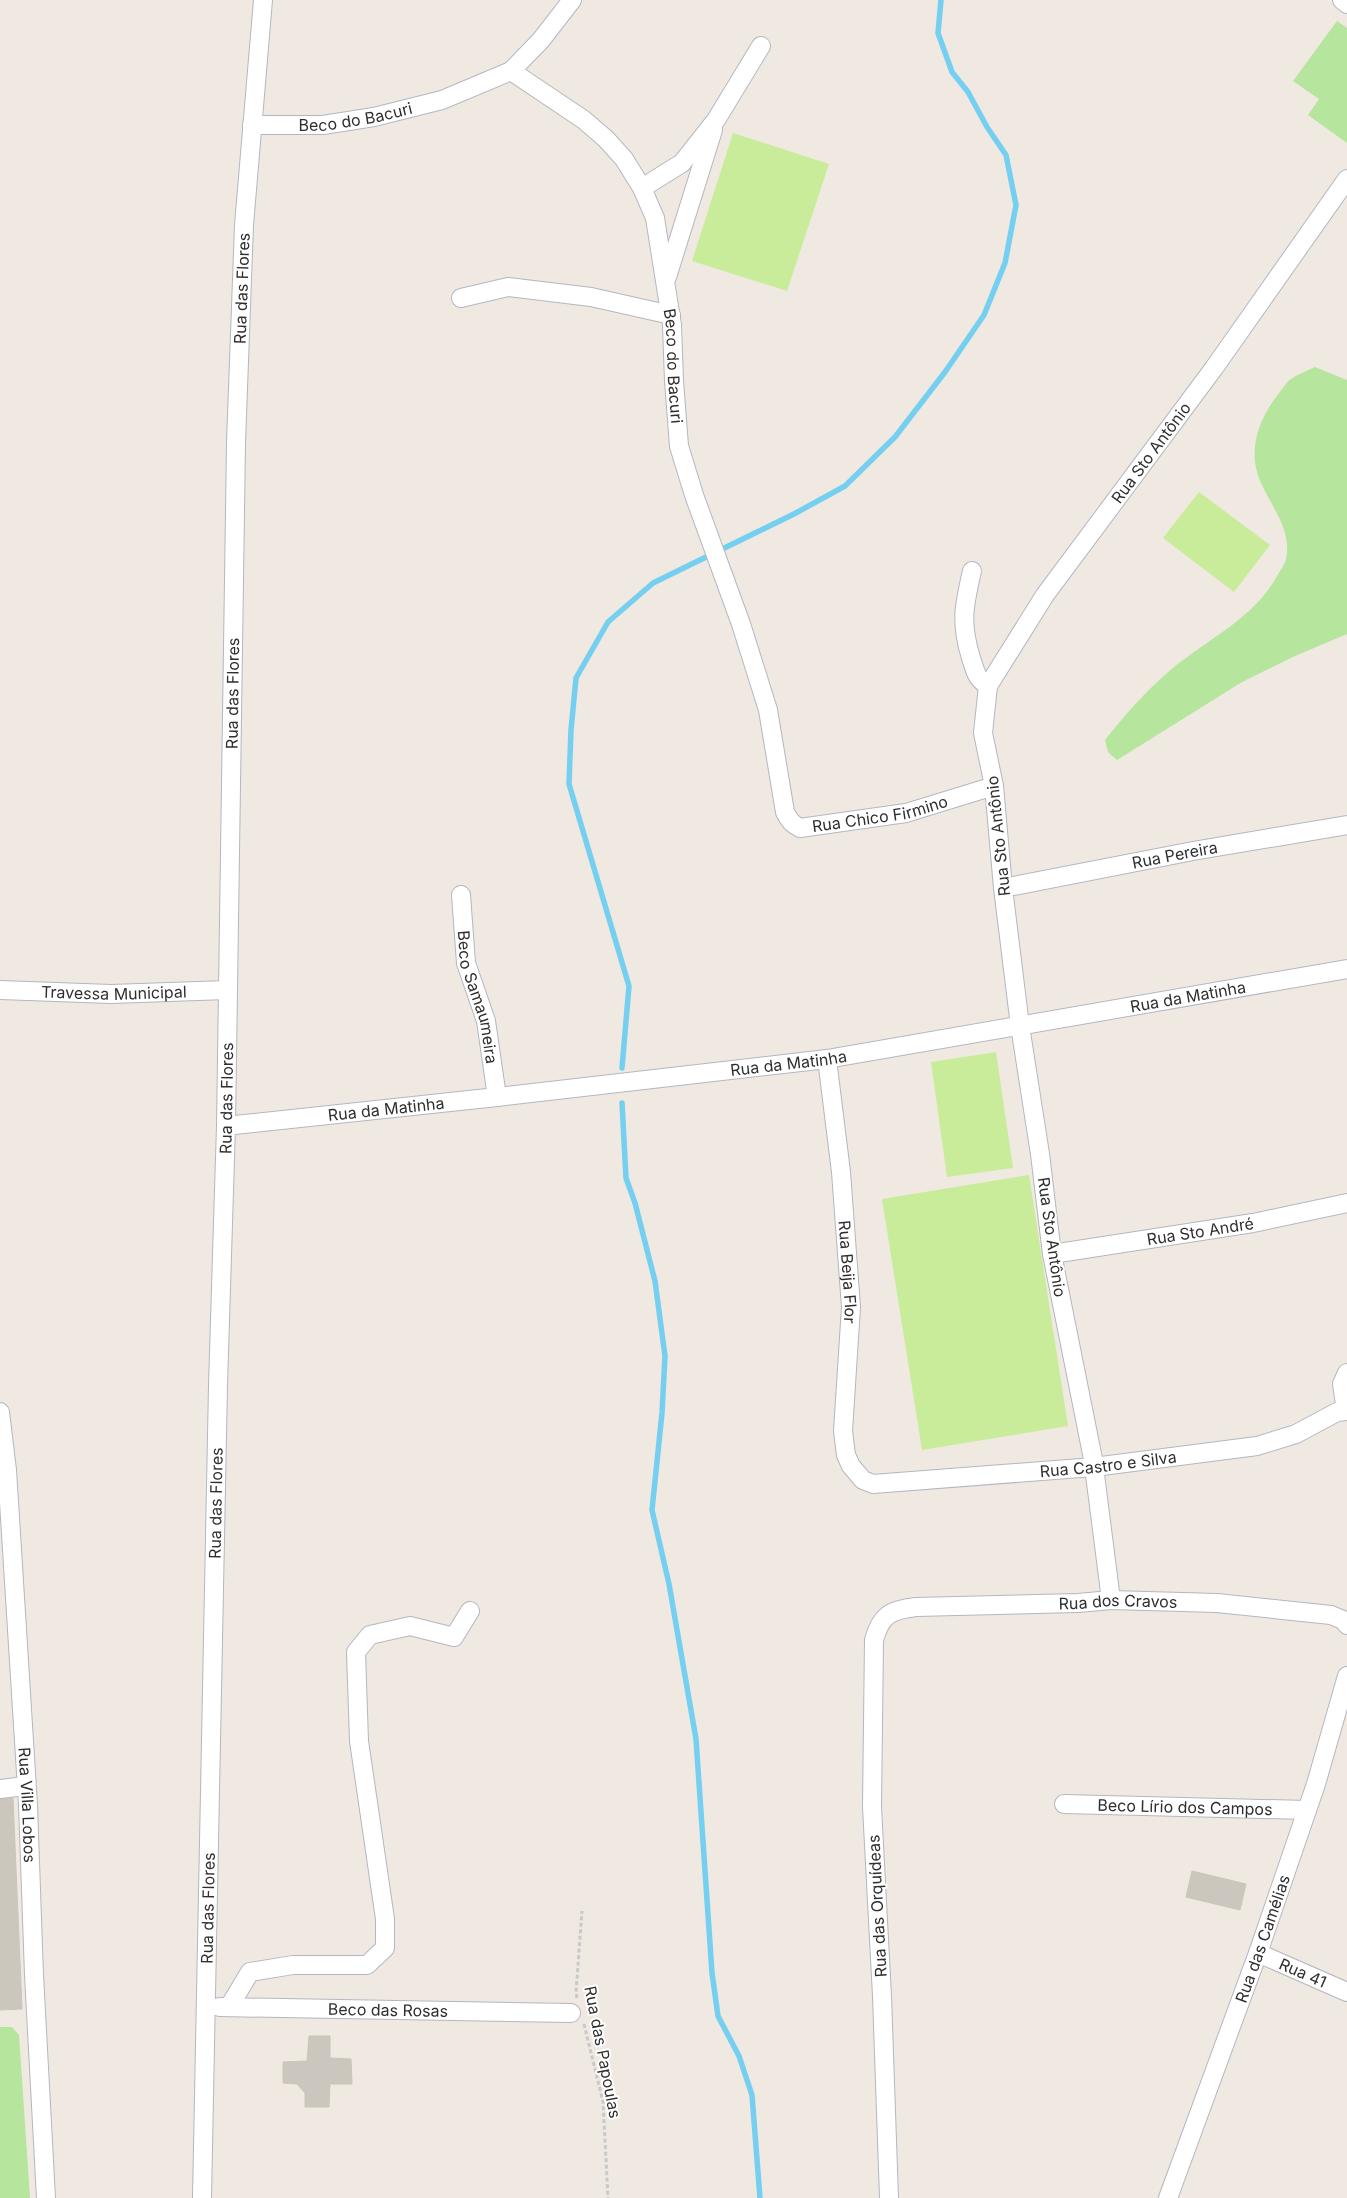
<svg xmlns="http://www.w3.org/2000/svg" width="1347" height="2198" viewBox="0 0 1347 2198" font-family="Inter,sans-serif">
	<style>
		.green { fill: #b6e59e }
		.pitch { fill: #c9ec9a }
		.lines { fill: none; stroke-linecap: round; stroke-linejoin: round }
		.stream { stroke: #75cff0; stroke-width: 5.5 }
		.building { fill: #cbc7bf; stroke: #cbc5ba }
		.street-casing { stroke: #b4b7c1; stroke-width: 20 }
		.path { stroke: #c9c9c9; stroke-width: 3; stroke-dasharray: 4 2.5; stroke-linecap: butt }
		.street { stroke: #fff; stroke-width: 18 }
		.labels { text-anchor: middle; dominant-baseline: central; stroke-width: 4; stroke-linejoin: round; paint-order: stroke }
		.street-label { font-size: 16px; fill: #2e2e2e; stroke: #fff }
	</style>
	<rect width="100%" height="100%" fill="#efe9e1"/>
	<path class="green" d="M 1337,21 L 1347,28 L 1347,143 L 1308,115 L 1319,99 L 1293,81 Z
		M 1315,367 L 1347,380 L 1347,634 L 1295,656 L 1242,682 L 1117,760 L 1108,752 L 1105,740 C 1124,716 1144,693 1167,673 C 1204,641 1253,620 1277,576 C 1280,571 1285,564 1286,559 C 1292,531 1273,509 1262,485 C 1246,452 1258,420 1279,393 C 1283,389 1286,382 1291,379 C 1298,374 1307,371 1315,367 Z
		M 0,2027 L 12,2027 L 19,2035 L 30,2198 L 0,2198 Z"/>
	<path class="pitch" d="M 733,133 L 829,164 L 787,291 L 692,261 Z
		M 1199,492 L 1270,545 L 1234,592 L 1163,538 Z
		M 996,1052 L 1013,1168 L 947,1177 L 931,1062 Z
		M 1029,1175 L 1068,1426 L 922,1450 L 882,1199 Z"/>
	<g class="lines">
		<path class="stream" d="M 622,1068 L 629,986 L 569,784 L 571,730 L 576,678 L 608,622 L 653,583 L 794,514 L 845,486 L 895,437 L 945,372 L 984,315 L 1005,263 L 1016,205 L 1006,155 L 987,127 L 968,92 L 952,72 L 938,33 L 941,0
			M 622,1103 L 626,1178 L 635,1203 L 655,1281 L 665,1356 L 662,1413 L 652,1510 L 669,1584 L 696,1739 L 712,1973 L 718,2016 L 739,2056 L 752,2095 L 760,2198"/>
	</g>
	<path class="building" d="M 13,1798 L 22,2009 L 0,2010 L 0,1799 Z
		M 1192,1871 L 1246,1884 L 1240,1910 L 1186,1897 Z
		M 309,2036 L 330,2036 L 330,2058 L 351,2059 L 352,2084 L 330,2084 L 329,2107 L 305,2107 L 305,2093 L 297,2084 L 283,2083 L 283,2062 L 307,2061 Z"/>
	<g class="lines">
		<g class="street-casing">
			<g id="street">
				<path d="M 1342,0 L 1347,4"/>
				<path id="s1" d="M 511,71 L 584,120 L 606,139 L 624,159 L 642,188 L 655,218 L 672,325 L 674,381 L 679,446 L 694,495 L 741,624 L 768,710 L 785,812 C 789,820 792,824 800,828 L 906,813 L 994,786"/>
				<path id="s2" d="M 252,125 L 323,125 L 374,117 L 442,100 L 511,71 L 541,40 L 572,0"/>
				<path d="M 642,188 L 682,163 L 716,120 L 761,46"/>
				<path d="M 667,277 L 713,130"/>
				<path d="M 461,298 L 508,287 L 591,297 L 671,315"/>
				<path d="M 972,571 C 964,606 960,622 971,658 C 976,672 975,677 988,686"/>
				<path id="s3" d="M 1003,888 L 1193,851 L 1347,825"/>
				<path id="s4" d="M 461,895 L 466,963 L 486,1021 L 497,1097"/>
				<path id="s5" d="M 0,990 L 111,994 L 227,990"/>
				<path id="s6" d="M 827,1059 L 841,1172 L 851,1307 L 843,1431 L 846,1455 L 851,1466 L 863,1480 L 873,1484 L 1094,1467 L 1257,1446 L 1296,1434 L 1337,1412 L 1347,1411"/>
				<path id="s7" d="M 226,1126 L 497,1097 L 827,1059 L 1347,969"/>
				<path id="s8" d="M 1052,1254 L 1253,1223 L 1347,1203"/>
				<path d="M 1346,1411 L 1342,1384 L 1347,1373"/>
				<path id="s9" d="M 0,1412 L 7,1470 L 28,1805 L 34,1975 L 46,2198"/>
				<path id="s10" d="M 1111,1600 L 1093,1459 L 1052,1254 L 1040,1154 L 1020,1026 L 1003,888 L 994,786 L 983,733 L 988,686 L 1045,595 L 1214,368 L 1347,179"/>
				<path d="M 0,1789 L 25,1786"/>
				<path id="s11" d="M 1064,1804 L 1307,1810"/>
				<path id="s12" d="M 1258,1953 L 1347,1992"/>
				<path id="s13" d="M 219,2007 L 571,2013"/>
				<path d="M 229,2007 L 250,1972 L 293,1965 L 367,1965 L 385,1948 L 385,1919 L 359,1741 L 356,1652 L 370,1635 L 410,1626 L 454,1637 L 470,1611"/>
				<path id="s14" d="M 202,2198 L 218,1385 L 226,1126 L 236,443 L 244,225 L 263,0"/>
				<path id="s15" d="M 889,2198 L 882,1996 L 872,1807 L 874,1640 C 881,1615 890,1610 916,1607 L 1078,1603 L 1111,1600 L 1217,1603 L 1331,1615 L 1343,1620 L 1347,1625"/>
				<path id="s16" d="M 1168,2198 L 1258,1953 L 1316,1784 L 1347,1676"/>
			</g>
		</g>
		<path class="path" d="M 577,1998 L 576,1992 L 582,1911
			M 584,2024 L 603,2102 L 608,2198"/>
		<use href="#street" class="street"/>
	</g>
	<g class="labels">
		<g class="street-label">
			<text stroke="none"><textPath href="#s2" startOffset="104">Beco do Bacuri</textPath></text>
			<text stroke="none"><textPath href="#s14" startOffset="1910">Rua das Flores</textPath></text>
			<text stroke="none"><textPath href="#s1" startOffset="360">Beco do Bacuri</textPath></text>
			<text stroke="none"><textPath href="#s10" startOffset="1209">Rua Sto Antônio</textPath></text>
			<text stroke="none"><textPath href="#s14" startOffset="1505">Rua das Flores</textPath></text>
			<text stroke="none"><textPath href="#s1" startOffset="926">Rua Chico Firmino</textPath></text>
			<text transform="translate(998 836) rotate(-96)">Rua Sto Antônio</text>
			<text stroke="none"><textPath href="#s3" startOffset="175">Rua Pereira</textPath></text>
			<text stroke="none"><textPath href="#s5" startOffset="114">Travessa Municipal</textPath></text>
			<text stroke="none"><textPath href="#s4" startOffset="104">Beco Samaumeira</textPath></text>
			<text stroke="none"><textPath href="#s7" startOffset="971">Rua da Matinha</textPath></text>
			<text stroke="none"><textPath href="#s7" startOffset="566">Rua da Matinha</textPath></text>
			<text stroke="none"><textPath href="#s14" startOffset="1100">Rua das Flores</textPath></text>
			<text stroke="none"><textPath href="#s7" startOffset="161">Rua da Matinha</textPath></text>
			<text stroke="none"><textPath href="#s8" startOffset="150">Rua Sto André</textPath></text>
			<text transform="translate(1052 1237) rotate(82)">Rua Sto Antônio</text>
			<text stroke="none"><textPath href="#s6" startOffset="214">Rua Beija Flor</textPath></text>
			<text stroke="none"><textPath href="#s6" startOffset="675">Rua Castro e Silva</textPath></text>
			<text stroke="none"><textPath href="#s14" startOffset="695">Rua das Flores</textPath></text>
			<text stroke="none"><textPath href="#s15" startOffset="819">Rua dos Cravos</textPath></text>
			<text stroke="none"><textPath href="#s9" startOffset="394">Rua Villa Lobos</textPath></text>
			<text stroke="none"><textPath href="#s11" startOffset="121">Beco Lírio dos Campos</textPath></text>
			<text transform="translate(877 1906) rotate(-93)">Rua das Orquídeas</text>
			<text stroke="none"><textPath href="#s14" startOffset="290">Rua das Flores</textPath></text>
			<text stroke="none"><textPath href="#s16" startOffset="276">Rua das Camélias</textPath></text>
			<text stroke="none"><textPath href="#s12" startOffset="49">Rua 41</textPath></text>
			<text stroke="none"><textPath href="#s13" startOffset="169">Beco das Rosas</textPath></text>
			<text transform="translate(603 2052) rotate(79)">Rua das Papoulas</text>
		</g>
	</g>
</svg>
